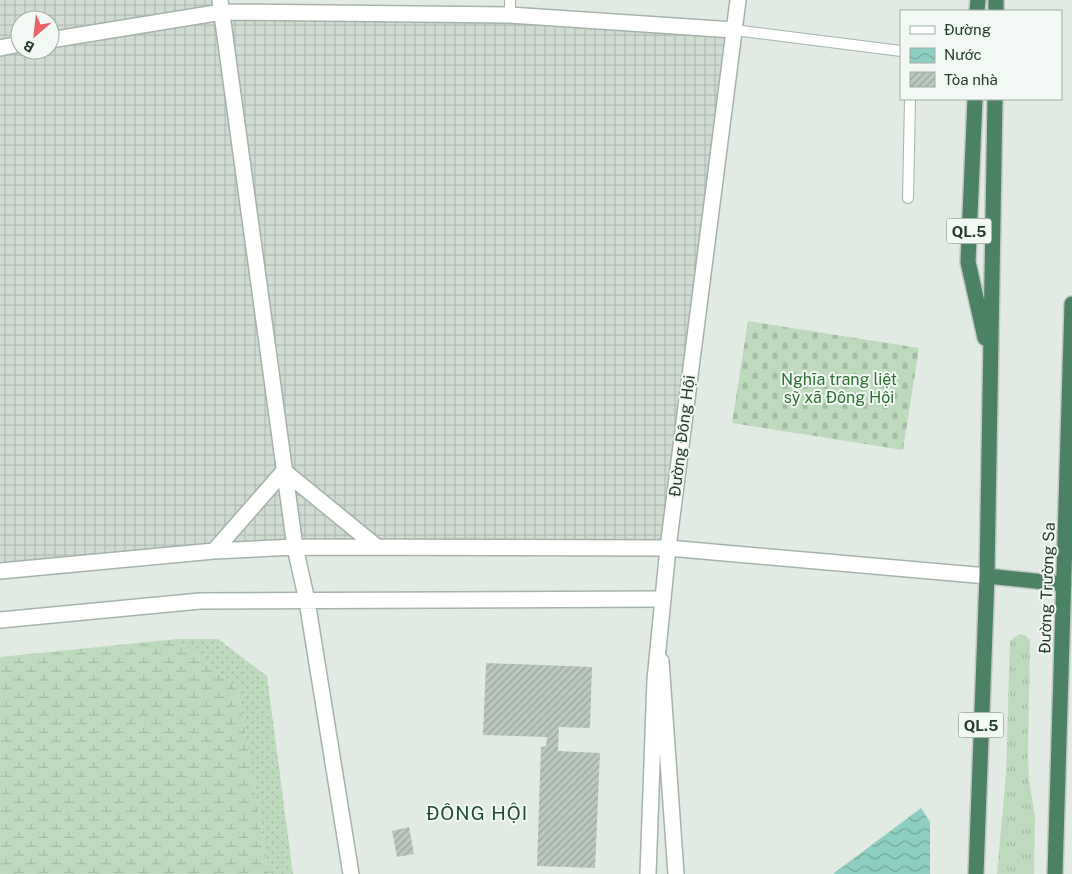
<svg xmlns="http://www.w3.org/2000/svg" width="1072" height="874" viewBox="0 0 1072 874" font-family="'Public Sans',sans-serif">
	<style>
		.industrial { fill: url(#industrial-grid); fill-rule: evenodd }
		.grass { fill: url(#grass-tufts) }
		.wetland { fill: url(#wetland-marsh) }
		.cemetery { fill: url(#cemetery-stones) }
		.garden { fill: url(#garden-dots) }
		.water { fill: url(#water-waves) }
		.building { fill: url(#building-hatch) }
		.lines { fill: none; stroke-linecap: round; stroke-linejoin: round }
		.service-casing { stroke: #a4b3a9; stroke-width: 12 }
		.minor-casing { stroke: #a4b3a9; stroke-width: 18 }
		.tertiary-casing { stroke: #a4b3a9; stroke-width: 18 }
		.trunk-casing { stroke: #c1c8c4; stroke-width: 18 }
		.service { stroke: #fff; stroke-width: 10 }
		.minor { stroke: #fff; stroke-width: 15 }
		.tertiary { stroke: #fff; stroke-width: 15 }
		.trunk { stroke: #4c8264; stroke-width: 15 }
		.labels { text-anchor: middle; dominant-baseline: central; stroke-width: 4; stroke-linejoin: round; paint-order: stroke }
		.shield { fill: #f2f8f3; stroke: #617468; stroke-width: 1 }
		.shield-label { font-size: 15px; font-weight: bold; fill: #233b2d }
		.park-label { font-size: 16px; fill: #2f6f34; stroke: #f2f8f3 }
		.street-label { font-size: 16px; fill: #233b2d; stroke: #f2f8f3 }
		.quarter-label { font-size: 19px; letter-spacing: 1px; fill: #204b33; stroke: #f2f8f3 }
	</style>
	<defs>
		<pattern id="industrial-grid" width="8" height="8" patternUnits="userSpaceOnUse" patternTransform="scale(1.25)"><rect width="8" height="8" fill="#d0dbd2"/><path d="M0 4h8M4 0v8" fill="none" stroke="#b2bdb5"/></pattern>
		<pattern id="grass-tufts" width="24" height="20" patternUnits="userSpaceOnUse" patternTransform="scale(1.25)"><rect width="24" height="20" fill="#bddbbc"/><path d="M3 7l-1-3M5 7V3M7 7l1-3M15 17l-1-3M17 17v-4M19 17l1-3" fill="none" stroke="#a2bda2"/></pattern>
		<pattern id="wetland-marsh" width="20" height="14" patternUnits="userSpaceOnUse" patternTransform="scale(1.25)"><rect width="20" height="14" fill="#bddbbc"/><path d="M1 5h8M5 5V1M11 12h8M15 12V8" fill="none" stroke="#a2bda2"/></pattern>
		<pattern id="cemetery-stones" width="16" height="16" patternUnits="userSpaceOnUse" patternTransform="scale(1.25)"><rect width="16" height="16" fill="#bddbbc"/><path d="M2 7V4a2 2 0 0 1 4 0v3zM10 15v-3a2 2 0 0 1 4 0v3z" fill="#a2bda2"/></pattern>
		<pattern id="garden-dots" width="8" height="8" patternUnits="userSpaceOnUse" patternTransform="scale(1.25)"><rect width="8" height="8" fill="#bddbbc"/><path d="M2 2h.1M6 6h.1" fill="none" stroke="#a2bda2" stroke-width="1.8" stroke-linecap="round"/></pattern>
		<pattern id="water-waves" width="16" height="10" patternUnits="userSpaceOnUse" patternTransform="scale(1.25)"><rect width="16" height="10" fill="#8dcdc2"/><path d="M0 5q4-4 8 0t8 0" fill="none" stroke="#73a89e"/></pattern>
		<pattern id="building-hatch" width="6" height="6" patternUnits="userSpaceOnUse" patternTransform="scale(1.25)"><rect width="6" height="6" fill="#bac8bf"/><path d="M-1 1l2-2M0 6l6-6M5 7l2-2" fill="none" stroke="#97a49c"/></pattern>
	</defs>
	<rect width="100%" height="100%" fill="#e1ebe4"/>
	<path class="industrial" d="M 0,0 L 220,0 L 222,12 L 734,30 L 668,548 L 295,547 L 0,573 ZM 20,20 L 50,20 L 50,50 L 20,50 Z"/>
	<path class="grass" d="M 1019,634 L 1025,635 L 1030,640 L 1028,755 L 1029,781 L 1035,816 L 1034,874 L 997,874 L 1006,774 L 1010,641 Z"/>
	<path class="wetland" d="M 177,639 L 238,688 L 269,874 L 0,874 L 0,657 Z"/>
	<path class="cemetery" d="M 748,321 L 919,348 L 903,450 L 732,423 Z"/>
	<path class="garden" d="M 177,639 L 218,639 L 267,676 L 293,874 L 269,874 L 238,688 Z"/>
	<path class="water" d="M 921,808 L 930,822 L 930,874 L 833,874 Z"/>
	<path class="building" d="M 486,663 L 592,667 L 590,728 L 559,727 L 558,751 L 600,753 L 595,868 L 537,866 L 541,747 L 546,746 L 547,737 L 483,735 Z
		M 409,827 L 414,854 L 397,857 L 392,831 Z"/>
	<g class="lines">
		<g class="service-casing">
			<path id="service" d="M 510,15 L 510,0
				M 734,30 L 901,51
				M 908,198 L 910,99"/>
		</g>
		<g class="minor-casing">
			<path id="minor" d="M 220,0 L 295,547 L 307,601 L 351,874
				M 50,40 L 222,12 L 510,15 L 734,30
				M 0,48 L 20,44
				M 214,551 L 284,471 L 377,547
				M 0,571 L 214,551 L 295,547 L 668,548 L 987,576
				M 0,620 L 200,601 L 663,599
				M 661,661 L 676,874"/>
		</g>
		<g class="tertiary-casing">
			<path id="tertiary" d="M 648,874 L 655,680 L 668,548 L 738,0"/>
		</g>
		<g class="trunk-casing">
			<path id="trunk" d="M 977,11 L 978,0
				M 996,11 L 996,0
				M 975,99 L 968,262 L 985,338
				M 987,576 L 1064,584
				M 976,874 L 987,576 L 995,99
				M 1055,874 L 1072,304"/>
		</g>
		<use href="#service" class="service"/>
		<use href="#minor" class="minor"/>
		<use href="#tertiary" class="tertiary"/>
		<use href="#trunk" class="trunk"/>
	</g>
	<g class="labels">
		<g class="shield">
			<rect x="946.5" y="218.5" width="45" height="25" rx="4"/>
			<rect x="958.5" y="712.5" width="45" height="25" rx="4"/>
		</g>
		<g class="shield-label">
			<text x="969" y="231">QL.5</text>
			<text x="981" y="725">QL.5</text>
		</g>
		<g class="park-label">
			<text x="839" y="379">Nghĩa trang liệt<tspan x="839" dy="18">sỹ xã Đông Hội</tspan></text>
		</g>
		<g class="street-label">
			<text transform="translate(682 436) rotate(-83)">Đường Đông Hội</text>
			<text transform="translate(1047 588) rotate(-88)">Đường Trường Sa</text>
		</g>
		<g class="quarter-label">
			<text x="477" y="813">ĐÔNG HỘI</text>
		</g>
	</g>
	<rect x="900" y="10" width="162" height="90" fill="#f2f8f3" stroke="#9faca4"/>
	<rect x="910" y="26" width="25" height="8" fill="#ffffff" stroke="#9faca4"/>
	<text x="944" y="35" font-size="15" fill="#233b2d">Đường</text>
	<rect x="910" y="48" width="25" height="15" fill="url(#water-waves)" stroke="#9faca4"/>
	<text x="944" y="60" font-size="15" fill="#233b2d">Nước</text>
	<rect x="910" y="72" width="25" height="15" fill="url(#building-hatch)" stroke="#9faca4"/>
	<text x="944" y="85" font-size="15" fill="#233b2d">Tòa nhà</text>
	<g transform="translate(35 35) rotate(208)"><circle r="24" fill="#f2f8f3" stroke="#9faca4"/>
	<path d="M0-4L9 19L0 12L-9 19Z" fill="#e9616b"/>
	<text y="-8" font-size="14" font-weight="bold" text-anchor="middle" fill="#233b2d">B</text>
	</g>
</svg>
